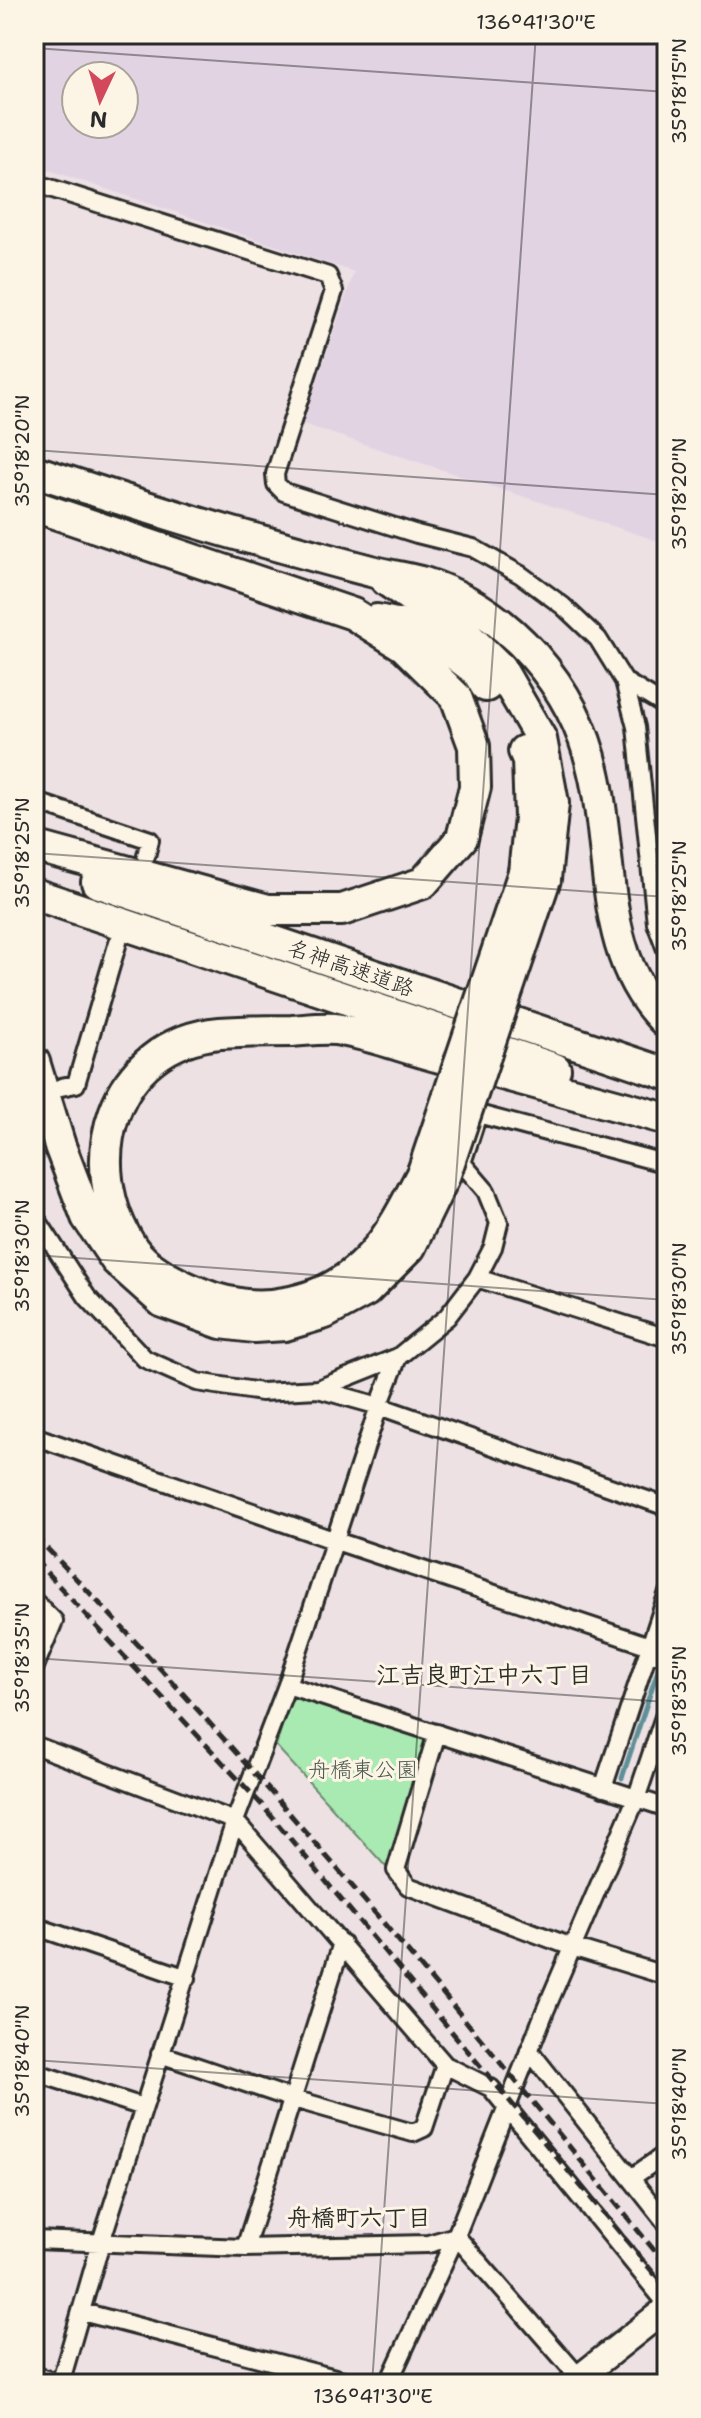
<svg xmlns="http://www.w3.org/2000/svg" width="701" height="2418" viewBox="0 0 701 2418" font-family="'Shantell Sans','Klee One',sans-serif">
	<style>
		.built { fill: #e2d3e3; fill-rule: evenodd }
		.green { fill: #a9e9b2; stroke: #6a8a6e; stroke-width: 2 }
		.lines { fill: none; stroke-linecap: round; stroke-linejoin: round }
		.stream { stroke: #609097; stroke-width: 5 }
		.street-casing { stroke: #2b2b2b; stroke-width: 22 }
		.secondary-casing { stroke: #2b2b2b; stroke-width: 30 }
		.highway-casing { stroke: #2b2b2b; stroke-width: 36 }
		.street { stroke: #fcf5e5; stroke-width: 16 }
		.secondary { stroke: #fcf5e5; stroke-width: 24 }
		.highway { stroke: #fcf5e5; stroke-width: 30 }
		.rail { stroke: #2b2b2b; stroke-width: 5; stroke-dasharray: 12 6; stroke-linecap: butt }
		.highway-bridge-casing { stroke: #2b2b2b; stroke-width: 36; stroke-linecap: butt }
		.highway-bridge { stroke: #fcf5e5; stroke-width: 30 }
		.ticks { fill: none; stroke: #2b2b2b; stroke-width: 2; stroke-opacity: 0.45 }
		.labels { text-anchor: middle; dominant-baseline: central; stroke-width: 6; stroke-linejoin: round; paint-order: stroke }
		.street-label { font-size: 22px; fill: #2b2b2b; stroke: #fcf5e5 }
		.park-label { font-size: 22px; fill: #4a5a4d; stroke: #fcf5e5 }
		.neighbourhood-label { font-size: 24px; font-weight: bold; fill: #2b2b2b; stroke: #fcf5e5 }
		.neatline { fill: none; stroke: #2b2b2b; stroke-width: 3 }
		.ticks-label { font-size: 20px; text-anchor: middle; fill: #2b2b2b }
	</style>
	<rect width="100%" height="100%" fill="#ede1e4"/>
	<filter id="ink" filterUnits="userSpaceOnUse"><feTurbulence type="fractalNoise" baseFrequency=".0125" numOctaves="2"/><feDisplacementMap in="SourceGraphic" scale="16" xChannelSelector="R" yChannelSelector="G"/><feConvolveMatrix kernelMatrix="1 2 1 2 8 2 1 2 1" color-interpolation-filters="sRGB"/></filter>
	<g filter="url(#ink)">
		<path class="built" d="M 34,34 L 667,34 L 667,544 L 303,424 L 354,272 L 34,165 ZM 76,76 L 124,76 L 124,124 L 76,124 Z"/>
		<path class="green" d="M 291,1695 L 426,1738 L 387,1868 L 276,1746 Z"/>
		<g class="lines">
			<path class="stream" d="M 622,1778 L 667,1643"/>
			<g class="street-casing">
				<path id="street" d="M 34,183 L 328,276 L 334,291 L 275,474 L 276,484 L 284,492 L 417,534 L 473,548 L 521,575 L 563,606 L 598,639 L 624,681 L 636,727 L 656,923 L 667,952
					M 624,681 L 667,707
					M 34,801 L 150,840 L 146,856
					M 61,1087 L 76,1084 L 118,942
					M 34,1215 L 87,1297 L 145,1359 L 197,1382 L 261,1392 L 318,1389 L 379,1406 L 667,1507
					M 477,1278 L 667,1338
					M 318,1389 L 398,1357
					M 34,1436 L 336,1541 L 650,1646
					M 34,1601 L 54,1621 L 34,1669
					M 648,1651 L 667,1657
					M 287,1685 L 667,1808
					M 437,1733 L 396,1870 L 408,1886 L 572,1947 L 667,1976
					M 34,1745 L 235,1821 L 445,2065 L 491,2088 L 667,2304
					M 603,1788 L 667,1595
					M 34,1926 L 187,1978
					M 529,2050 L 667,2224
					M 160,2054 L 290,2098 L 413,2133 L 424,2128 L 445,2065
					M 34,2072 L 143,2107
					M 631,2178 L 667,2153
					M 456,2236 L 584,2383
					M 34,2240 L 245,2248 L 428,2244 L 456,2236
					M 245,2248 L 342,1943
					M 82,2312 L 358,2384
					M 34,2376 L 61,2383
					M 60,2384 L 101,2242 L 235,1821 L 287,1685 L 379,1406 L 398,1357 L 447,1317 L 477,1278 L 493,1247 L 499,1223 L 486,1191 L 462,1163 L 478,1114 L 667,1164
					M 388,2384 L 456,2236 L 545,2011 L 636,1799 L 667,1708"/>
			</g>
			<g class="secondary-casing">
				<path id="secondary" d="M 571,2384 L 667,2308"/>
			</g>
			<g class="highway-casing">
				<path id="highway" d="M 34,471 C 107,494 180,519 254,539 C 293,550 332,561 371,571 C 388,576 407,578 424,583 C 509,610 575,686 594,773 C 614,858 598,958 667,1023
					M 34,506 L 353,614 L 404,646 L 456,697 L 474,746 L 475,787 L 462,838 L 423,883 L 342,910 L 268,910 L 34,846
					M 386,580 L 463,632 L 500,668 L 541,739 L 553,803 L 545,879
					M 377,620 L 423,630 L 477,671 L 486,686
					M 524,751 L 528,760 L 530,818 L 524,872
					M 97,882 L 667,1074
					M 34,894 L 555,1069
					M 34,1062 L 60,1146 L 87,1217 L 116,1260 L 163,1302 L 221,1323 L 254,1327 L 285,1325 L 325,1313 L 366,1291 L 410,1247 L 444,1177
					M 423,1172 C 408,1200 395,1229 373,1254 C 330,1304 257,1319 197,1292 C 175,1283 148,1270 133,1249 C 76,1165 111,1043 220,1033 C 244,1031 268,1031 292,1031 C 306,1030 321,1028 335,1029 C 370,1034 405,1048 440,1057 C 515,1078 591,1098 667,1119"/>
			</g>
			<use href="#street" class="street"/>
			<use href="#secondary" class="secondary"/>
			<use href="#highway" class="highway"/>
			<path class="rail" d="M 34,1535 C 259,1766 463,2016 667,2266
				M 34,1559 L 262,1805 L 667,2289"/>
			<g class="highway-bridge-casing">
				<path id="highway-bridge" d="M 423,1172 L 524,872
					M 444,1177 L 545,879"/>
			</g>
			<use href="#highway-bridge" class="highway-bridge"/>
		</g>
	</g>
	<path class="ticks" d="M 34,48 L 667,92M 34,450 L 667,495M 34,853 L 667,897M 34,1255 L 667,1300M 34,1658 L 667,1702M 34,2060 L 667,2104M 372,2384 L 536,34"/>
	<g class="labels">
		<g class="street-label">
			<text transform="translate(351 968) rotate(19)">名神高速道路</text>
		</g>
		<g class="park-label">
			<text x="363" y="1769">舟橋東公園</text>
		</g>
		<g class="neighbourhood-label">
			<text x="484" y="1675">江吉良町江中六丁目</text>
			<text x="359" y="2218">舟橋町六丁目</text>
		</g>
	</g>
	<rect width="701" height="2418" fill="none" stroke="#fcf5e5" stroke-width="88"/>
	<g transform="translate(100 100) rotate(184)"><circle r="38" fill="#fcf5e5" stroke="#a8a49b" stroke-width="2"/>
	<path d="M0-6L14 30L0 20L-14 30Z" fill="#d1495b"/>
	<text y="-12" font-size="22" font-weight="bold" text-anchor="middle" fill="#2b2b2b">N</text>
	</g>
	<rect x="44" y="44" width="613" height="2330" class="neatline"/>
	<g class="ticks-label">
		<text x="536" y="29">136°41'30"E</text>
		<text transform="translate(679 91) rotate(-90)" y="7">35°18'15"N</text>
		<text transform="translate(22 451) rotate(-90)" y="7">35°18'20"N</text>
		<text transform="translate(679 494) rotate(-90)" y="7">35°18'20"N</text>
		<text transform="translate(22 853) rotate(-90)" y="7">35°18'25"N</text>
		<text transform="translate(679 896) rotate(-90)" y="7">35°18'25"N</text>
		<text transform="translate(22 1256) rotate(-90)" y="7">35°18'30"N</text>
		<text transform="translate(679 1299) rotate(-90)" y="7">35°18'30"N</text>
		<text transform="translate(22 1658) rotate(-90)" y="7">35°18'35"N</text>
		<text transform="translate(679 1701) rotate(-90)" y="7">35°18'35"N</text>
		<text transform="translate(22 2061) rotate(-90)" y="7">35°18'40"N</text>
		<text transform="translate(679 2104) rotate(-90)" y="7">35°18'40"N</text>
		<text x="373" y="2403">136°41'30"E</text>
	</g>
</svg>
